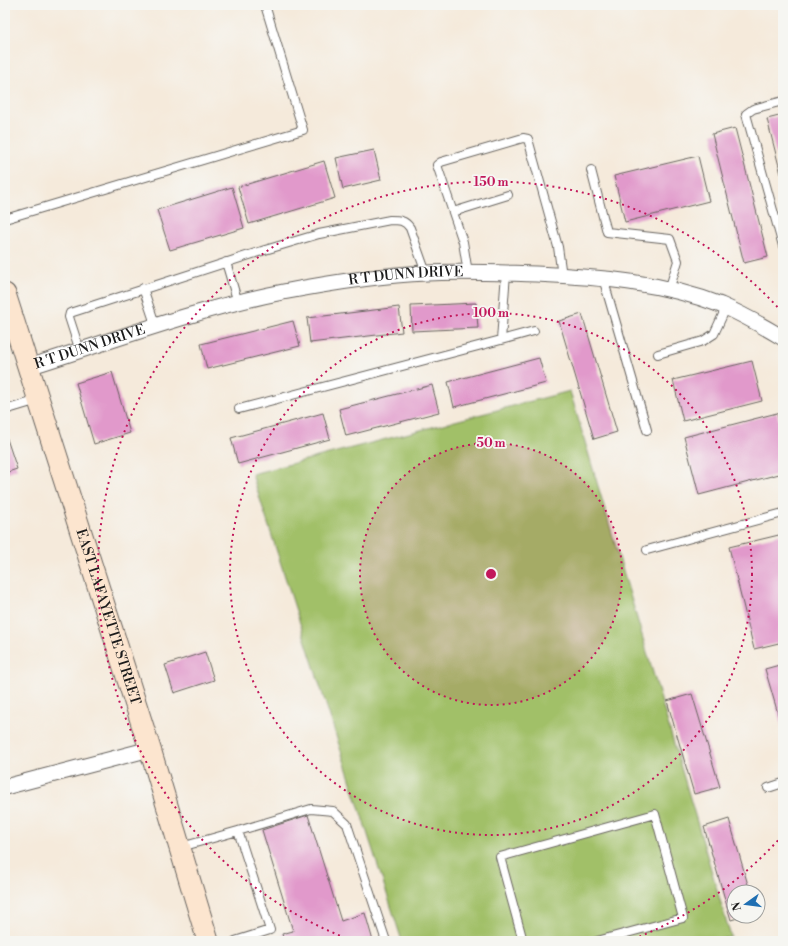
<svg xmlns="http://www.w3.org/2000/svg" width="788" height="946" viewBox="0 0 788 946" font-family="'Libre Bodoni',serif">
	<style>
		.green { fill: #a1c068; stroke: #5e6e42 }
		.building { fill: #e199cb }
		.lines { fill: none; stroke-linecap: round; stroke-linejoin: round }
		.lane-casing { stroke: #68645f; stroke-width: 10 }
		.street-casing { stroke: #68645f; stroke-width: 17 }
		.secondary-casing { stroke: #68645f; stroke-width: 23 }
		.lane { stroke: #fff; stroke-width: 8 }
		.street { stroke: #fff; stroke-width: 15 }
		.secondary { stroke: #fce5cf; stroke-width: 21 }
		.ring { fill: none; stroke: #c2185b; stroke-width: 2; stroke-dasharray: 2 4 }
		.labels { text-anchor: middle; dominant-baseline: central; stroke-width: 3.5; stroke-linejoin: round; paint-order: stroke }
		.street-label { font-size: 14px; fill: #1c1c1c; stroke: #f6f6f2 }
		.centre { fill: #c2185b; stroke: #f6f6f2; stroke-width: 2 }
		.ring-label { font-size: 12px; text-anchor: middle; font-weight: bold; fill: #c2185b; stroke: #f6f6f2; stroke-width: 3.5; stroke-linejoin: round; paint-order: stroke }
	</style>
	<rect width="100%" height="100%" fill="#f6f6f2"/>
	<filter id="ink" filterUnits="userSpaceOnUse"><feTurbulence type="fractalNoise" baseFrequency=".025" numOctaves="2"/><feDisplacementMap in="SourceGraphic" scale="8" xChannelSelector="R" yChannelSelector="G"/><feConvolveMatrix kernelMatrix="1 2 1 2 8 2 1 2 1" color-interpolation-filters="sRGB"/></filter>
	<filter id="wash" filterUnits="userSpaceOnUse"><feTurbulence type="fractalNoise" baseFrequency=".012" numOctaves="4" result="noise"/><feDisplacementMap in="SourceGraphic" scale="16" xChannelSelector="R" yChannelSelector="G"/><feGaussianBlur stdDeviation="0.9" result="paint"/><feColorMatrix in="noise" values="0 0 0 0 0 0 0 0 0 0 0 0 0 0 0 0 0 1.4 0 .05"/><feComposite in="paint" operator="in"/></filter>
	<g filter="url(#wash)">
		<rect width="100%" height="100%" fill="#f5eadb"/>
		<path class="green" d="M 570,391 L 731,937 L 714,941 L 402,941 L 252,474 Z"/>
		<g id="blocks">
			<path class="building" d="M 783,115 L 783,178 L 782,178 L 767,119 Z
				M 735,128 L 768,257 L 744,263 L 712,134 Z
				M 374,150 L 381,180 L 343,189 L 336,158 Z
				M 698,156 L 709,201 L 625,222 L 614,176 Z
				M 324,161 L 335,198 L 249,224 L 238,187 Z
				M 232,187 L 244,228 L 170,250 L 157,210 Z
				M 476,303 L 478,328 L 412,331 L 411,306 Z
				M 399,307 L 402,332 L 310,343 L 307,318 Z
				M 582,314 L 617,432 L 594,439 L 559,321 Z
				M 293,321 L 300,346 L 207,369 L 201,344 Z
				M 539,358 L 546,383 L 454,407 L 448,382 Z
				M 752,361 L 762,401 L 683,421 L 673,380 Z
				M 112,372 L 130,433 L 94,444 L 76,383 Z
				M 432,385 L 439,412 L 346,436 L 339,409 Z
				M 323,413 L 330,439 L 238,464 L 231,438 Z
				M 777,413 L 783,436 L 783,473 L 699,495 L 684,437 Z
				M 5,433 L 17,469 L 5,473 Z
				M 783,534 L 783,642 L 754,649 L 729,547 Z
				M 205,652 L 214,680 L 174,693 L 165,665 Z
				M 783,664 L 783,731 L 765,669 Z
				M 692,694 L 720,787 L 694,794 L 667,701 Z
				M 308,815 L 341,921 L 365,913 L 373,941 L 284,941 L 282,934 L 293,931 L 262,830 Z
				M 729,819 L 750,892 L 734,892 L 734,916 L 744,916 L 731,920 L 704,827 Z"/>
		</g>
	</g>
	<g filter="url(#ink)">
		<use href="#blocks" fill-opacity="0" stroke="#68645f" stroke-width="1"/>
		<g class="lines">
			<g class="lane-casing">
				<path id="lane" d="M 783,101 L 753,109 L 746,114 L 783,246
					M 591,170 L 607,232 L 670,239 L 678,261 L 669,290
					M 453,212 L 508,195
					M 5,219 L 303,130 L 265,5
					M 226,262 L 238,303
					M 468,273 L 463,242 L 437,165 L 441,162 L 523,138 L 528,139 L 558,247 L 562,276
					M 603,278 L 647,430
					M 143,288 L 156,327
					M 501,340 L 534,331
					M 80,351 L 69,317 L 70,313 L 265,250 L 319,234 L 390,220 C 399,220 405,220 410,228 L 426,273
					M 658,354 L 703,341 L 714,334 L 726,308
					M 239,409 L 501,340 L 506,273
					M 5,410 L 38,400
					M 647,550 L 783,513
					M 768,788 L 783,783
					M 238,831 L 311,809 L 333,811 L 347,824 L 386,941
					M 181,847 L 238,831 L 270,930 L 235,941
					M 523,941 L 500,857 L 655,814 L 683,918 L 597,941"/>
			</g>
			<g class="street-casing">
				<g id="street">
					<path id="s1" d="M 28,367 C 112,341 196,309 283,292 C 330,283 379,275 427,273 C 463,271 500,273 536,274 C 599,277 662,282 721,305 C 742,314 763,326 783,338"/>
					<path d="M 5,787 L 150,749"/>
				</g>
			</g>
			<g class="secondary-casing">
				<g id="secondary">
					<path id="s2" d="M 5,294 L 150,749 L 208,941"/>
				</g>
			</g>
			<use href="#lane" class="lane"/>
			<use href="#street" class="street"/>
			<use href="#secondary" class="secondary"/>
		</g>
	</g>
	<circle cx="491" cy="574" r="131" fill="#c2185b" fill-opacity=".12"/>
	<g class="ring">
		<circle cx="491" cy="574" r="131"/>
		<circle cx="491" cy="574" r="261"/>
		<path d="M782 836A392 392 0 0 1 631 940M351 940A392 392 0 1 1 782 312"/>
	</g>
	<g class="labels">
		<g class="street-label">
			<text stroke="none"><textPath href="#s1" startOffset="390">R T DUNN DRIVE</textPath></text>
			<text stroke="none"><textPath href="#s1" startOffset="65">R T DUNN DRIVE</textPath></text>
			<text stroke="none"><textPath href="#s2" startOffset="339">EAST LAFAYETTE STREET</textPath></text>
		</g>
	</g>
	<circle cx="491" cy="574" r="6" class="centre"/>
	<g class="ring-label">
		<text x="491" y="186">150 m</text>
		<text x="491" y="317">100 m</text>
		<text x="491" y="447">50 m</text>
	</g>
	<rect width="788" height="946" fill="none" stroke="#f6f6f2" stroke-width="20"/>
	<g transform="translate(746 904) rotate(256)"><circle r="19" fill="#f6f6f2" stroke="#9f9f9c"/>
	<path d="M0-3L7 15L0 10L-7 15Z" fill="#1f6fb2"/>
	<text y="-6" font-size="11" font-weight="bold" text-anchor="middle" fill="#1c1c1c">N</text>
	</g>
</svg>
